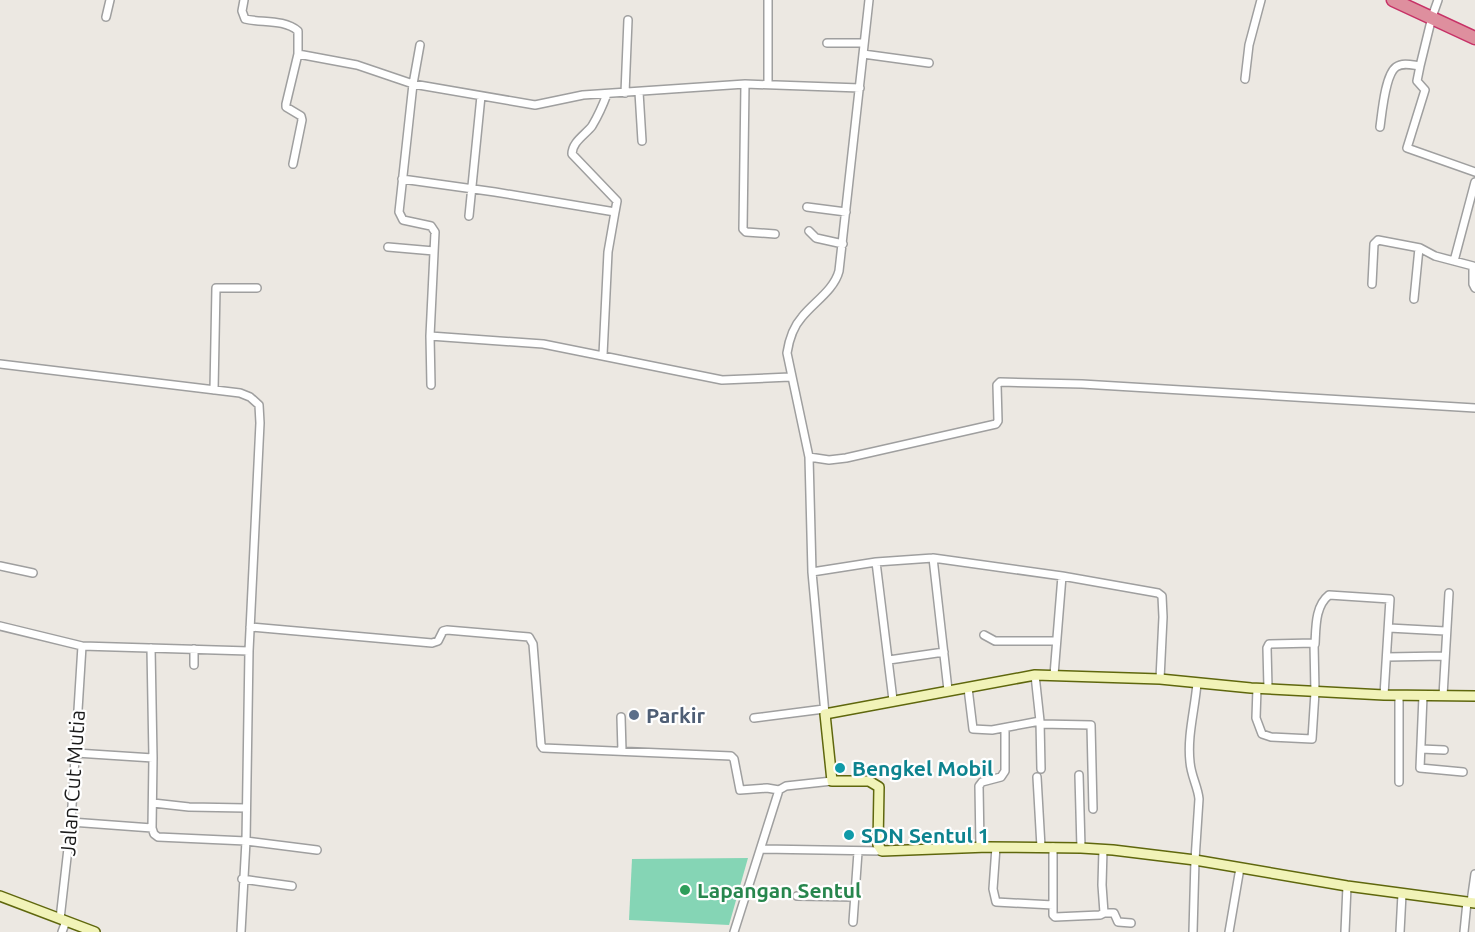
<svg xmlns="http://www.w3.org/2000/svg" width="1475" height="932" viewBox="0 0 1475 932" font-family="Ubuntu,sans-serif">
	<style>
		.pitch { fill: #85d5b5 }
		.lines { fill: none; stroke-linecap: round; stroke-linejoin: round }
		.street-casing { stroke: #9f9f9f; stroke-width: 10 }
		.secondary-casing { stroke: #5f670d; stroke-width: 12 }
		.highway-casing { stroke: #c73267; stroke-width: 15 }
		.street { stroke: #fff; stroke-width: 7 }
		.secondary { stroke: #f1f3b8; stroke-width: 9 }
		.highway { stroke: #de8f9e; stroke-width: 12 }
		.service-dot { fill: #5c6f8a; stroke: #fff; stroke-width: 2 }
		.culture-dot { fill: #0f9aa8; stroke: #fff; stroke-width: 2 }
		.leisure-dot { fill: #2e9e5b; stroke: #fff; stroke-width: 2 }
		.labels { text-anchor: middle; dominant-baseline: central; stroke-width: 4.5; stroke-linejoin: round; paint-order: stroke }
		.service-label { font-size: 21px; font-weight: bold; fill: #4e5e75; stroke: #fff; text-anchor: start }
		.culture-label { font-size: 21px; font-weight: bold; fill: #0d838f; stroke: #fff; text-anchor: start }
		.street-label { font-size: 21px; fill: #1b1b1b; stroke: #fff }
		.leisure-label { font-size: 21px; font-weight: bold; fill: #27864d; stroke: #fff; text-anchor: start }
	</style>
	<rect width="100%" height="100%" fill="#ece8e2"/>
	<path class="pitch" d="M 748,858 L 729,925 L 629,920 L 632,859 Z"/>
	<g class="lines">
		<g class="street-casing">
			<path id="street" d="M 244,0 L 242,11 L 245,19 C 262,23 284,19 298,31 L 298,54 L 286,104 L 286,107 L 301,116 L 302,120 L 293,164
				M 768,0 L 768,84
				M 106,17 L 110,0
				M 827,43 L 864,43
				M 420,45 L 413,84 L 535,105 L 583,95 L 745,84 L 860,88
				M 298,54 L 357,65 L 413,84 L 399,212 L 403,220 L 431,226 L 435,232 L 430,336 L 431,385
				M 863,54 L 929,63
				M 1420,66 L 1417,81 L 1425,90 L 1407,148 L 1475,172
				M 1245,79 L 1249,45 L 1261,0
				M 745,84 L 743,229 L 746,232 L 775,234
				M 639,92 L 642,141
				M 625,93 L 628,20
				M 607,94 C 603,105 598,116 592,126 C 585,135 572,142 572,154 L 617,201 L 615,212
				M 1380,127 C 1382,113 1385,75 1396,67 C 1403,62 1412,65 1420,66 L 1432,17 L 1438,0
				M 402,179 L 495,192 L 615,212 L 608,252 L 603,355
				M 807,207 L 846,212
				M 469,216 L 481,96
				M 809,231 L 816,238 L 843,244
				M 388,247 L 434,251
				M 1454,261 L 1475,182
				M 1372,284 L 1374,244 L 1378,240 L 1420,248 L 1435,256 L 1473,266 L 1473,284 L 1475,288
				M 1414,299 L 1419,248
				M 430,336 L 543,344 L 722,380 L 790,377
				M 0,364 L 240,393 L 250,397 L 259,405 L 260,423 L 249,651 L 246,841 L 241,932
				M 214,390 L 216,288 L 257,288
				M 809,457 L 829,460 L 846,458 L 996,424 L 998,421 L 997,385 L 1000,382 L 1082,384 L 1475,408
				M 933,558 L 948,690
				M 876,562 L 893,700
				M 0,566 L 33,573
				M 812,572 L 876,562 L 933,558 L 1062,576 L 1158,593 L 1162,596 L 1163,617 L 1160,679
				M 0,626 L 82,646 L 249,651
				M 250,627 L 432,643 L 438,641 L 443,631 L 447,630 L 529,637 L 533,644 L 541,745 L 543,748 L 731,756 L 734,759 L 740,790 L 767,788 L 779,790
				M 1389,628 L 1445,631
				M 984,635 L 995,641 L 1056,641
				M 1315,644 C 1316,627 1315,606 1329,595 L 1390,599 L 1384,695
				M 151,648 L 153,758 L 152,828 L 154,834 L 158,837 L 246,841 L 317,850
				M 194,649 L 194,665
				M 1387,657 L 1444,656
				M 889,660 L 944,652
				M 1035,675 L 1040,721 L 1041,769
				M 1054,675 L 1062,576
				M 968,688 L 973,729 L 992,730 L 1040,721
				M 1257,688 L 1256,718 L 1262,734 L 1271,737 L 1312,739 L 1315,692 L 1314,643 L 1269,644 L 1267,648 L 1268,688
				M 1399,695 L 1399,782
				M 1423,696 L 1420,768 L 1463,772
				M 1443,696 L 1449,593
				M 825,714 L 812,572 L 809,457 L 787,353 C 789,340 793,327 802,317 C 814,302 834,290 839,271 L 869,0
				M 621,717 L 622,751
				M 754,718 L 824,709
				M 1040,724 L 1091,725 L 1093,809
				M 1421,749 L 1444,750
				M 76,753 L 153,758
				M 1079,775 L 1081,848
				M 1037,777 L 1041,847
				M 153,803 L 189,807 L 246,808
				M 71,822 L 152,828
				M 980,847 L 979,786 L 982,782 L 1001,777 L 1005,771 L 1005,728
				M 996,847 L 993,889 L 996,902 L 1053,905
				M 1053,847 L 1053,915 L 1055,917 L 1100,915 L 1104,913 L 1102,885 L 1103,849
				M 762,849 L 882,851
				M 242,879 L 292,886
				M 797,896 L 855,897
				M 1471,902 L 1475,874
				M 1104,913 L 1114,913 L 1118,922 L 1131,923
				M 60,919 L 71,822 L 82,646
				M 853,922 L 858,852
				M 62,932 L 66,921
				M 734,932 L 779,790 L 786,786 L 832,781
				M 1193,932 L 1195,860 L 1199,799 C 1198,787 1191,776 1190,762 C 1187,736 1195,709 1197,683
				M 1229,932 L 1240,868
				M 1345,932 L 1347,886
				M 1400,932 L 1402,894
				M 1464,932 L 1467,902"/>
		</g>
		<g class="secondary-casing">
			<path id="secondary" d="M 1475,696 L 1384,695 L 1251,688 L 1160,679 L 1035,675 L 825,714 L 832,781 L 869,781 L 879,787 L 878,845 L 882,851 L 988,847 L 1081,848 L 1113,850 L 1195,860 L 1347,886 L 1475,903
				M 0,896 L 95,932"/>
		</g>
		<g class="highway-casing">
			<path id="highway" d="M 1393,0 L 1475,38"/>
		</g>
		<use href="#street" class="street"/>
		<use href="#secondary" class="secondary"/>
		<use href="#highway" class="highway"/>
	</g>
	<circle class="service-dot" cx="634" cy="715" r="6"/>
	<g class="culture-dot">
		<circle cx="840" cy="768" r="6"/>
		<circle cx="849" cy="835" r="6"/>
	</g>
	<circle class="leisure-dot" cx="685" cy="890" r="6"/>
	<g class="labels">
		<g class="service-label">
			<text x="646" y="715">Parkir</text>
		</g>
		<g class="culture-label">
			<text x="852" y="768">Bengkel Mobil</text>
			<text x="861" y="835">SDN Sentul 1</text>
		</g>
		<g class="street-label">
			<text transform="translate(72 783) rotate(-86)">Jalan Cut Mutia</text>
		</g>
		<g class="leisure-label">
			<text x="697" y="890">Lapangan Sentul</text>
		</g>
	</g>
</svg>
